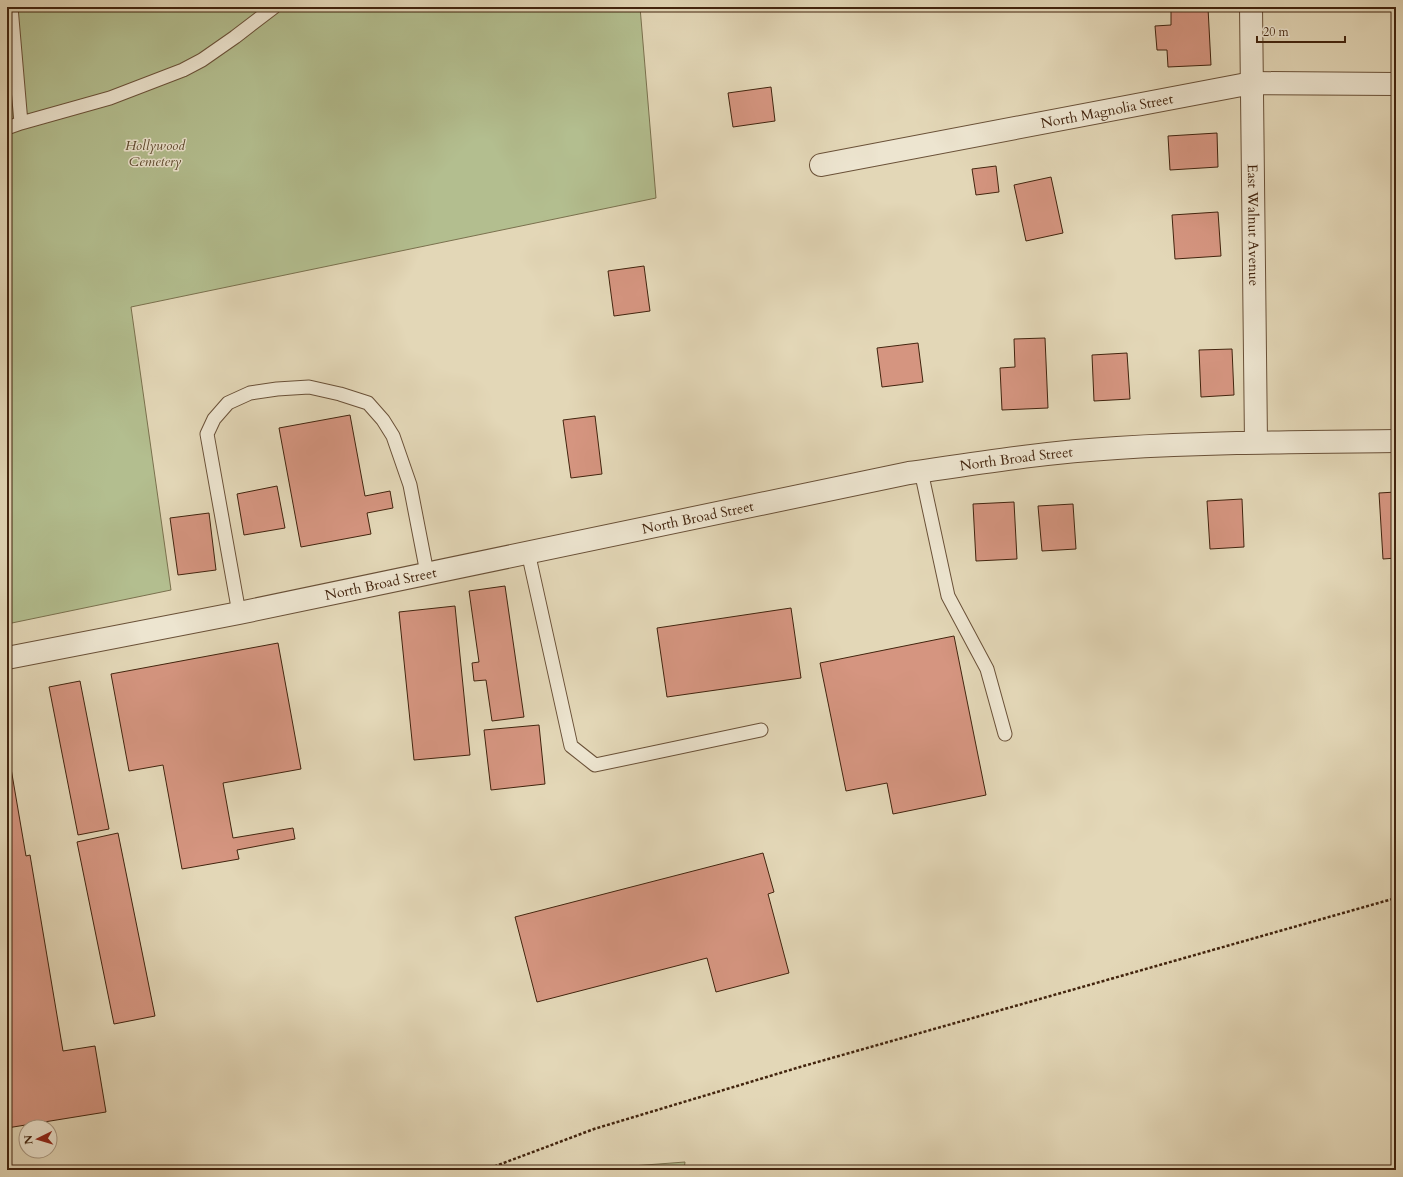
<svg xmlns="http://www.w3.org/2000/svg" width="1403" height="1177" viewBox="0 0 1403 1177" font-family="Cardo,serif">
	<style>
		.green { fill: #b3be8f; stroke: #7a714e }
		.building { fill: #d59580; stroke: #42240e }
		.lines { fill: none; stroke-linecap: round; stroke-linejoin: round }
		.service-casing { stroke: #6a5138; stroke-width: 15 }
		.minor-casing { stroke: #6a5138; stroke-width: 24 }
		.tertiary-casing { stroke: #6a5138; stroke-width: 24 }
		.path { stroke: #42240e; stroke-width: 2.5; stroke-dasharray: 3 2; stroke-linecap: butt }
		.service { stroke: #ede5d0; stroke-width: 13 }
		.minor { stroke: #ede5d0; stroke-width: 22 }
		.tertiary { stroke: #ede5d0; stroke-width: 22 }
		.labels { text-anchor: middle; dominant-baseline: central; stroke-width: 3; stroke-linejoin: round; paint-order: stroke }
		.street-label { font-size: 14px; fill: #42240e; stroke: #ede5d0 }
		.park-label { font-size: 14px; font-style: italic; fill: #5e4a2e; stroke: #ede5d0 }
	</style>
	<rect width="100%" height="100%" fill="#e3d7b7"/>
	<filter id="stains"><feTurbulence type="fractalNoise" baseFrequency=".005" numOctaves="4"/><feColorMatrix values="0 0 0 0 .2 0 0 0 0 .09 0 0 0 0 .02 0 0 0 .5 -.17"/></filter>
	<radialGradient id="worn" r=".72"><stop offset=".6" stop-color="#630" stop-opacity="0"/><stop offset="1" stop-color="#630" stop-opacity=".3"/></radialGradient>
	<path class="green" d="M 7,7 L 640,7 L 656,198 L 131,307 L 171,590 L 7,624 Z
		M 685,1162 L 684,1170 L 579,1170 Z"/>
	<path class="building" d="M 1208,8 L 1211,65 L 1168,67 L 1167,50 L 1157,50 L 1155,26 L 1171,25 L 1171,10 Z
		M 771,87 L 775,121 L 733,127 L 728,93 Z
		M 1217,133 L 1218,167 L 1170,170 L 1168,136 Z
		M 996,166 L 999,192 L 976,195 L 972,169 Z
		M 1051,177 L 1063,233 L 1026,241 L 1014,185 Z
		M 1218,212 L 1221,256 L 1175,259 L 1172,215 Z
		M 644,266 L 650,311 L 614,316 L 608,271 Z
		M 1045,338 L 1048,408 L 1002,410 L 1000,368 L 1015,367 L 1014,339 Z
		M 918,343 L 923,382 L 882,387 L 877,348 Z
		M 1232,349 L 1234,395 L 1201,397 L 1199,350 Z
		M 1127,353 L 1130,399 L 1094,401 L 1092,355 Z
		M 350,415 L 365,496 L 390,491 L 393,508 L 367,513 L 371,534 L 301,547 L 279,428 Z
		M 595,416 L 602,474 L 571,478 L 563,420 Z
		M 277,486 L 285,528 L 244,535 L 237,494 Z
		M 1396,492 L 1396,558 L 1383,559 L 1379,493 Z
		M 1242,499 L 1244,547 L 1210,549 L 1207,501 Z
		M 1014,502 L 1017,559 L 976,561 L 973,504 Z
		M 1073,504 L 1076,549 L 1042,551 L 1038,506 Z
		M 209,513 L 216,570 L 178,575 L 170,518 Z
		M 505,586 L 524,717 L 492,721 L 486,680 L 474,681 L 472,663 L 479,662 L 469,591 Z
		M 455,606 L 470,755 L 414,760 L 399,612 Z
		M 791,608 L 801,678 L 667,697 L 657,628 Z
		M 954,636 L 986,795 L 893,814 L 887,783 L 846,791 L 820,663 Z
		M 278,643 L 301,769 L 223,783 L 233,838 L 293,828 L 295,839 L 237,850 L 239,859 L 182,869 L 163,765 L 129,771 L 111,674 Z
		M 80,681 L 109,829 L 78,835 L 49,687 Z
		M 539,725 L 545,784 L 491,790 L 484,730 Z
		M 7,745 L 26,856 L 30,855 L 63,1051 L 95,1046 L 106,1112 L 7,1128 Z
		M 118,833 L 155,1016 L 114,1024 L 77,842 Z
		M 763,853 L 774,892 L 768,894 L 789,973 L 716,992 L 707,958 L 537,1002 L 515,917 Z"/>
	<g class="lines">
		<g class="service-casing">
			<path id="service" d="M 11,7 L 21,123
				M 7,128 L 21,123 L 110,98 L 183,70 L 202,60 L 235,37 L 274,7
				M 921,471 L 948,596 L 987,669 L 1005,734
				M 528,552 L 571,746 L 595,765 L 761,730
				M 239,613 L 207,434 L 214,419 L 228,403 L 250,393 L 277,389 L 309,387 L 340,394 L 368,403 L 383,420 L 393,436 L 410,485 L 427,573"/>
		</g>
		<g class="minor-casing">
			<g id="minor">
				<path id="s1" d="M 1251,7 L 1256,442"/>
				<path id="s2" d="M 821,165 L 1252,83 L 1396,84"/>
			</g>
		</g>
		<g class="tertiary-casing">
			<g id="tertiary">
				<path id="s3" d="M 7,658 L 239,613 L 909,473 C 978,463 1047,452 1117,448 C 1210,442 1303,442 1396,441"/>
			</g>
		</g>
		<path class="path" d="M 485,1170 L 594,1129 L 800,1067 L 1396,898"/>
		<use href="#service" class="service"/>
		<use href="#minor" class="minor"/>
		<use href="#tertiary" class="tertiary"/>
	</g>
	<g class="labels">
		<g class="street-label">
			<text stroke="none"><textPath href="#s2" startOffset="291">North Magnolia Street</textPath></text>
			<text stroke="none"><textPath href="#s1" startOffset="218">East Walnut Avenue</textPath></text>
			<text stroke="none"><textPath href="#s3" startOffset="1029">North Broad Street</textPath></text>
			<text stroke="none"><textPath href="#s3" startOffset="705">North Broad Street</textPath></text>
			<text stroke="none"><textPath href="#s3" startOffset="381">North Broad Street</textPath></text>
		</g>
		<g class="park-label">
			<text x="155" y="145">Hollywood<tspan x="155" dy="16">Cemetery</tspan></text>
		</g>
	</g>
	<rect width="1403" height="1177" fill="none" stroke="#e3d7b7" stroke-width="24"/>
	<rect x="8" y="8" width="1387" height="1161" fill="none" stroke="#42240e" stroke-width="2"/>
	<rect x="12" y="12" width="1379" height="1153" fill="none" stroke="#42240e"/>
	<g transform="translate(38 1139) rotate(265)"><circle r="19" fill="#ede5d0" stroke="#a99882"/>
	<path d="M0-3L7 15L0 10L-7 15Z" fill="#8f2418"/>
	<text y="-6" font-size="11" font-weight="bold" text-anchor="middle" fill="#42240e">N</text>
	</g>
	<path d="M1257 36v6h88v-6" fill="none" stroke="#42240e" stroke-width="2"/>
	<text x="1263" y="36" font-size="12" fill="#42240e" stroke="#ede5d0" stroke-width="3" paint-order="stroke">20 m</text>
	<rect width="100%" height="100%" filter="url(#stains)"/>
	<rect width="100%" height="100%" fill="url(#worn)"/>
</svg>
